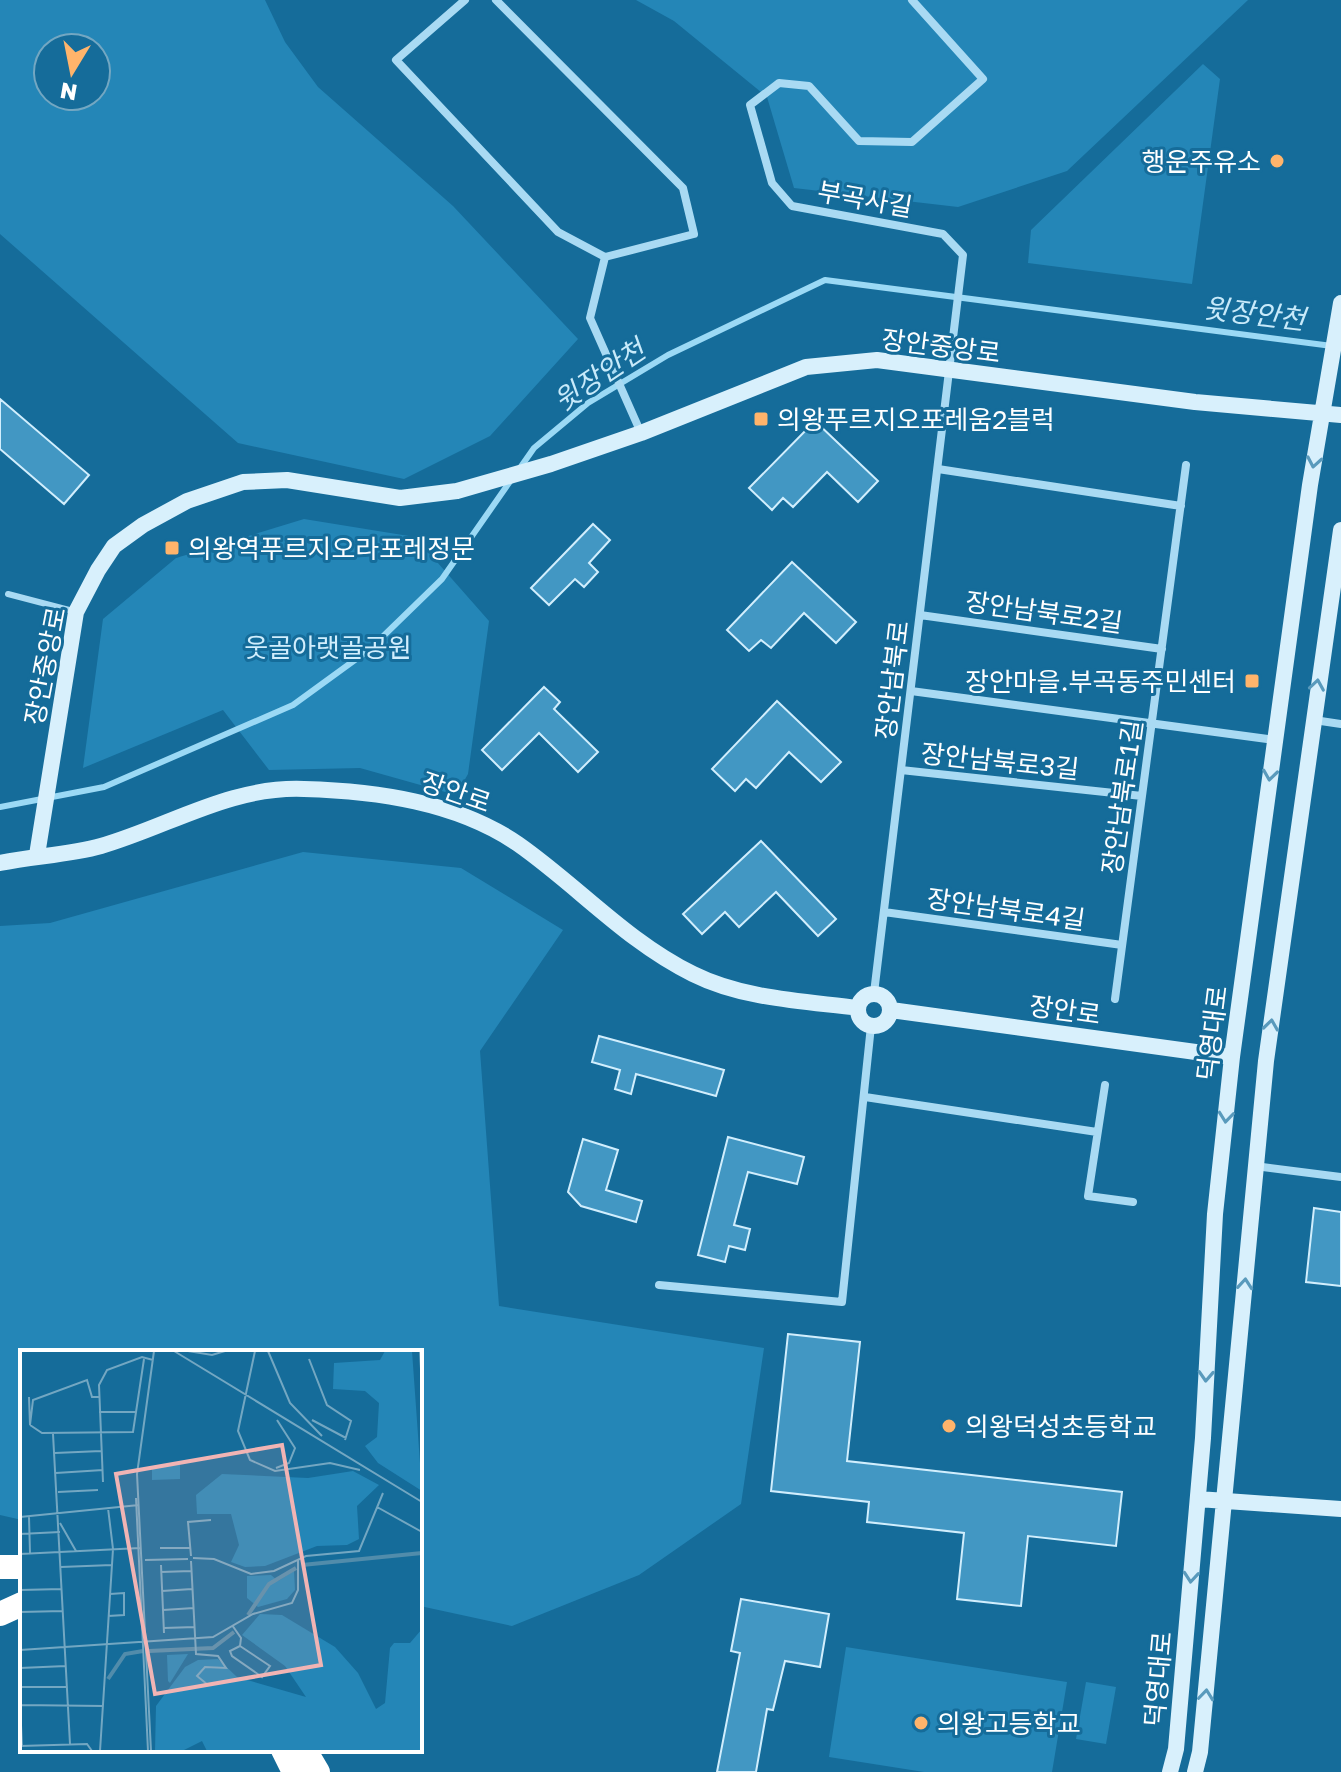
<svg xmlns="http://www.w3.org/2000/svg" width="1341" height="1772" viewBox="0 0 1341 1772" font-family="'Golos Text','Noto Sans KR',sans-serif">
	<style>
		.green { fill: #2486b7; fill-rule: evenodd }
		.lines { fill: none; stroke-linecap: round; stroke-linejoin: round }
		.stream { stroke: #9bd9f5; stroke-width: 6 }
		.building { fill: #4297c3; stroke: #d1eefd; stroke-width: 2 }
		.lane { stroke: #a9daf3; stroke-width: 6 }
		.street { stroke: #a9daf3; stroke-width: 8 }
		.secondary { stroke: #d8f0fc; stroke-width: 16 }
		.highway { stroke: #fff; stroke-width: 24 }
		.oneway { stroke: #599abc }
		.poi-dot { fill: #ffb46b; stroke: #156c9a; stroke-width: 3 }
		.labels { text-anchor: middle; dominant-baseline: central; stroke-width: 6; stroke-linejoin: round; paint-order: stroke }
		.poi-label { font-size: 26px; fill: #fff; stroke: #156c9a; text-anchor: start }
		.street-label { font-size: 26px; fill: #fff; stroke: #156c9a }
		.park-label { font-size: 26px; fill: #d1eefd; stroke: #156c9a }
		.water-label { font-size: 28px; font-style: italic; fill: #c8eafa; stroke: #156c9a }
		.inset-river { fill: none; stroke: #518cab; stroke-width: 4 }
		.inset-road { fill: none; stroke: #73a7c2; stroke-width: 2 }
		.view { fill: #f1b4b4; fill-opacity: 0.15; stroke: #f1b4b4; stroke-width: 4 }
		.inset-edge { fill: none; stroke: #fff; stroke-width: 4 }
	</style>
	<rect width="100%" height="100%" fill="#156c9a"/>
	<path class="green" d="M 0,0 L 265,0 L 285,42 L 318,87 L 453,206 L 578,339 L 490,436 L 404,479 L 238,443 L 0,234 ZM 48,48 L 96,48 L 96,96 L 48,96 Z
		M 636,0 L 1248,0 L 1067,171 L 958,207 L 794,188 L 767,97 L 674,21 Z
		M 1203,64 L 1220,79 L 1192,284 L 1028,263 L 1031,230 Z
		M 304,519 L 415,537 L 489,621 L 468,774 L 456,795 L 360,768 L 269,770 L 223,710 L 83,768 L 103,619 L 176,558 Z
		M 303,852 L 461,868 L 563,930 L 480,1051 L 499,1306 L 764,1348 L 741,1504 L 639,1575 L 512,1626 L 420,1606 L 420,1352 L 22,1352 L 22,1520 L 0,1515 L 0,926 L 50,923 Z
		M 846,1647 L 1067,1682 L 1052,1772 L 924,1772 L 829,1757 Z
		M 1086,1682 L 1116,1687 L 1106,1744 L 1076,1739 Z"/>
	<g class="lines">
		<path class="stream" d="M 520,468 L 534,448 L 588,403 L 668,355 L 825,280 L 1332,346
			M 0,807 L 104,787 L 293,705 L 370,649 L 442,579 L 511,480"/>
	</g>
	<path class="building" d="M 0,399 L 89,475 L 64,504 L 0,449 Z
		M 815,421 L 878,481 L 858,502 L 827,472 L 793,507 L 783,498 L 772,510 L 749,488 Z
		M 593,524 L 610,540 L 589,563 L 598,572 L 584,587 L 575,579 L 549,605 L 531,588 Z
		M 792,562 L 856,622 L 836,643 L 804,613 L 771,648 L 761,640 L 749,651 L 727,630 Z
		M 544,687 L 560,702 L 554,709 L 598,752 L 578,772 L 539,733 L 502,770 L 482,750 Z
		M 777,701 L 841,762 L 821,782 L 789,752 L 756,788 L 746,779 L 735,791 L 712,769 Z
		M 761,841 L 836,919 L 818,936 L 776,892 L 739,927 L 725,912 L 702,934 L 683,914 Z
		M 599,1036 L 724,1070 L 716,1096 L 636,1074 L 631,1094 L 615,1089 L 620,1070 L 592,1062 Z
		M 728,1137 L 804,1157 L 797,1184 L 748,1172 L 734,1225 L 750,1229 L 745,1250 L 729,1246 L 725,1262 L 698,1255 Z
		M 583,1139 L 618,1150 L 606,1190 L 642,1201 L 636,1222 L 581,1206 L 568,1192 Z
		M 1314,1208 L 1341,1212 L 1341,1286 L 1306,1282 Z
		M 788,1334 L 860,1342 L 847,1461 L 1122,1492 L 1116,1546 L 1028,1536 L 1021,1606 L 957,1599 L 964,1533 L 867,1522 L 869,1502 L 771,1491 Z
		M 741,1599 L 829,1614 L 820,1667 L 785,1661 L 773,1710 L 767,1709 L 756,1772 L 717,1772 L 740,1653 L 731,1651 Z"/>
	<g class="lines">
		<path class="lane" d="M 8,594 L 73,611"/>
		<path class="street" d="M 465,0 L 396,60 L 558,232 L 605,257 L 694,234 L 683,188 L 496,0
			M 605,257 L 590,318 L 641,433
			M 938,469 L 1181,506
			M 920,615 L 1162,649
			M 911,691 L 1275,740
			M 1314,720 L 1341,724
			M 901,770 L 1142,796
			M 884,912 L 1122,945
			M 874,993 L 963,255 L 943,234 L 792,206 L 772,183 L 750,105 L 779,83 L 809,86 L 859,141 L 912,142 L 983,79 L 912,0
			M 1115,999 L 1186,465
			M 1105,1085 L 1088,1196 L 1133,1202
			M 865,1097 L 1097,1132
			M 1255,1166 L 1341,1177
			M 659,1285 L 842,1302 L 871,1026"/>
		<path class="secondary" d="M 37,855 L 76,612 L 98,570 L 114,546 L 143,525 L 187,501 L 243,482 L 287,480 L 400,498 L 457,491 L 551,464 L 641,433 L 806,367 L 877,360 L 1195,402 L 1341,415
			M 0,863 C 33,856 69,855 101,846 C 170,826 230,786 304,789 C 376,791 457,802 518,844 C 578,886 626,941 693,974 C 743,999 803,1001 858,1008
			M858 1010a16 16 0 1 1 32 0a16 16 0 1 1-32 0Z
			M 891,1010 L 1232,1057
			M 1198,1499 L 1341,1509
			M 1170,1772 L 1176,1749 L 1203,1438 L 1215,1214 L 1232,1057 L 1310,485 L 1341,303
			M 1195,1772 L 1200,1752 L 1266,1061 L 1341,530"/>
		<path class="highway" d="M 0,1567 L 22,1567
			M 0,1614 L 22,1604
			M 283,1750 L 294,1772
			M 305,1750 L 318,1772"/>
	</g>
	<defs><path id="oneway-chevron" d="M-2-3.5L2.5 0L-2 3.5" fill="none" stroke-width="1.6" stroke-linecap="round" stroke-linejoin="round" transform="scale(2)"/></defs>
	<g class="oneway">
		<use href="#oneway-chevron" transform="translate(1314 462) rotate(100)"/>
		<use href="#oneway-chevron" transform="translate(1317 685) rotate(-81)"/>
		<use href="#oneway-chevron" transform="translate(1270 775) rotate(98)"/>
		<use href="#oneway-chevron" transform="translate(1271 1025) rotate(-82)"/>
		<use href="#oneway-chevron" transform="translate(1226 1117) rotate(96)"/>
		<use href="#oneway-chevron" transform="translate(1245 1284) rotate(-85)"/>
		<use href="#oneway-chevron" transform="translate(1206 1376) rotate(93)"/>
		<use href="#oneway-chevron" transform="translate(1191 1577) rotate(95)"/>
		<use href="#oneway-chevron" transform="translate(1206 1695) rotate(-84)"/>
	</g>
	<g class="poi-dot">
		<circle cx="1277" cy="161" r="8"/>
		<rect x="753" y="411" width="16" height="16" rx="4"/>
		<rect x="164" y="540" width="16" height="16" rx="4"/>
		<rect x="1244" y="673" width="16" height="16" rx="4"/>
		<circle cx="949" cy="1426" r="8"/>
		<circle cx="921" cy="1723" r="8"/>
	</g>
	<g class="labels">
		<g class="poi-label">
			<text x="1261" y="161" text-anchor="end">행운주유소</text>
			<text x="777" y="419">의왕푸르지오포레움2블럭</text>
			<text x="188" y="548">의왕역푸르지오라포레정문</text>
			<text x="1236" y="681" text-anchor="end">장안마을.부곡동주민센터</text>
			<text x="965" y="1426">의왕덕성초등학교</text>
			<text x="937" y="1723">의왕고등학교</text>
		</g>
		<g class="street-label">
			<text transform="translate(865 199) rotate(10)">부곡사길</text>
			<text transform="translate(941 346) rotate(7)">장안중앙로</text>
			<text transform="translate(1044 612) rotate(8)">장안남북로2길</text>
			<text transform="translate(45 666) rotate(-79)">장안중앙로</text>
			<text transform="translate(892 680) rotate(-83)">장안남북로</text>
			<text transform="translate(1000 761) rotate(6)">장안남북로3길</text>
			<text transform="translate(456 792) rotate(19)">장안로</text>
			<text transform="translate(1122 797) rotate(-82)">장안남북로1길</text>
			<text transform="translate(1006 909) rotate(8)">장안남북로4길</text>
			<text transform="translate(1065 1010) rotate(8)">장안로</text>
			<text transform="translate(1212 1033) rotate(-83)">덕영대로</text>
			<text transform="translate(1158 1679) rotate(-85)">덕영대로</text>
		</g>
		<g class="park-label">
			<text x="328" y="647">웃골아랫골공원</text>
		</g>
		<g class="water-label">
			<text transform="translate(1254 313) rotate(7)">윗장안천</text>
			<text transform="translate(599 375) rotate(-34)">윗장안천</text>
		</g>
	</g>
	<g transform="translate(20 1350)">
		<rect width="402" height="402" fill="#156c9a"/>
		<path d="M 365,1 L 392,1 L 402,141 L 358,113 L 345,96 L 357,87 L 359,53 L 345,41 L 313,39 L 314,13 L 360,10 ZM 160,115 L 160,129 L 132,130 L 132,116 ZM 333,121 L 359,135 L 337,156 L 339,189 L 327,195 L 297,196 L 245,216 L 225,217 L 211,212 L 219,195 L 211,164 L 177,164 L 176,145 L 202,124 L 288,128 ZM 274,221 L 275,240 L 267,249 L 238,257 L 227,248 L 227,226 L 251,225 L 258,231 ZM 240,264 L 262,265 L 315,297 L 338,323 L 356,359 L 365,353 L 370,298 L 374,293 L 390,293 L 402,279 L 402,400 L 187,401 L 182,391 L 162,401 L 135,401 L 136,356 L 165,317 L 178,310 L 198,309 L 217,327 L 286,347 L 265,316 L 222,285 ZM 168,304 L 150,333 L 148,331 L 147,305 Z" fill="#2486b7"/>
		<path class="inset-river" d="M 282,215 L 402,203M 228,265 L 249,234 L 276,218M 129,301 L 193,298 L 214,282M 88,329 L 105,304 L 123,301"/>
		<path class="inset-road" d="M 154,1 L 402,152M 168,1 L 192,5 L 205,1M 235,1 L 218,81 L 230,110 L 255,121 L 310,113 L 340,120M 248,1 L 270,53 L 302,86M 400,1 L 402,37M 289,9 L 307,55 L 331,71 L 325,90M 9,47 L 10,75M 79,62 L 116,62M 292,70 L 326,88M 10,75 L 22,83 L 113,82 L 124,9M 10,75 L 13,50 L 67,30 L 72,47 L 79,47M 33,84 L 50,394M 35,103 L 81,101M 256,118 L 269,113 L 275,98 L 257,70M 36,123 L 83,120M 83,132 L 79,35 L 87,20 L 122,7 L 133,10M 38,142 L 78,140M 116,148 L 128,401M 357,157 L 402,182M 0,167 L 119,155M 9,167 L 10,203M 40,173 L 56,201M 0,184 L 40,182M 140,198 L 170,198M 0,204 L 120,198M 171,206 L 168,172 L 191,170M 173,208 L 194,209 L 231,224 L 254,221 L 286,206 L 339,201 L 363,143M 125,210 L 168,209M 171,211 L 176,304 L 198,306 L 206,318 L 185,317 L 177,326 L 188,335M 141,215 L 144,283M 41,217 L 92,215M 141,222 L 171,221M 0,240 L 42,239M 142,241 L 172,239M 143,260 L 174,258M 0,262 L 43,261M 88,266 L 104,265 L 104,243 L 90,244M 212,275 L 221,288 L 220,296 L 210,301 L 212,306 L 242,327 L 250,316 L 220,296M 144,278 L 175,277M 0,300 L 193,287 L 233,264 L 272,253 L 278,240 L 278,209M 0,318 L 46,316M 0,337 L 47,337M 0,354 L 2,396M 0,355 L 83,356M 0,396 L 67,394 L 72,401M 80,401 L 93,199 L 88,158M 131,401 L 117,124 L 134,1"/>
		<path class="view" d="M 262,95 L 301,315 L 135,344 L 96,124 Z"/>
		<rect width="402" height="402" class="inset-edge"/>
	</g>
	<g transform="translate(72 72) rotate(190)"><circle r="38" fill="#156c9a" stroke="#73a7c2" stroke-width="2"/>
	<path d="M0-6L14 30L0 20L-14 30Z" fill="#ffb46b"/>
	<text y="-12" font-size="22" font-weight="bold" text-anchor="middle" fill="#ffffff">N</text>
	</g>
</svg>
